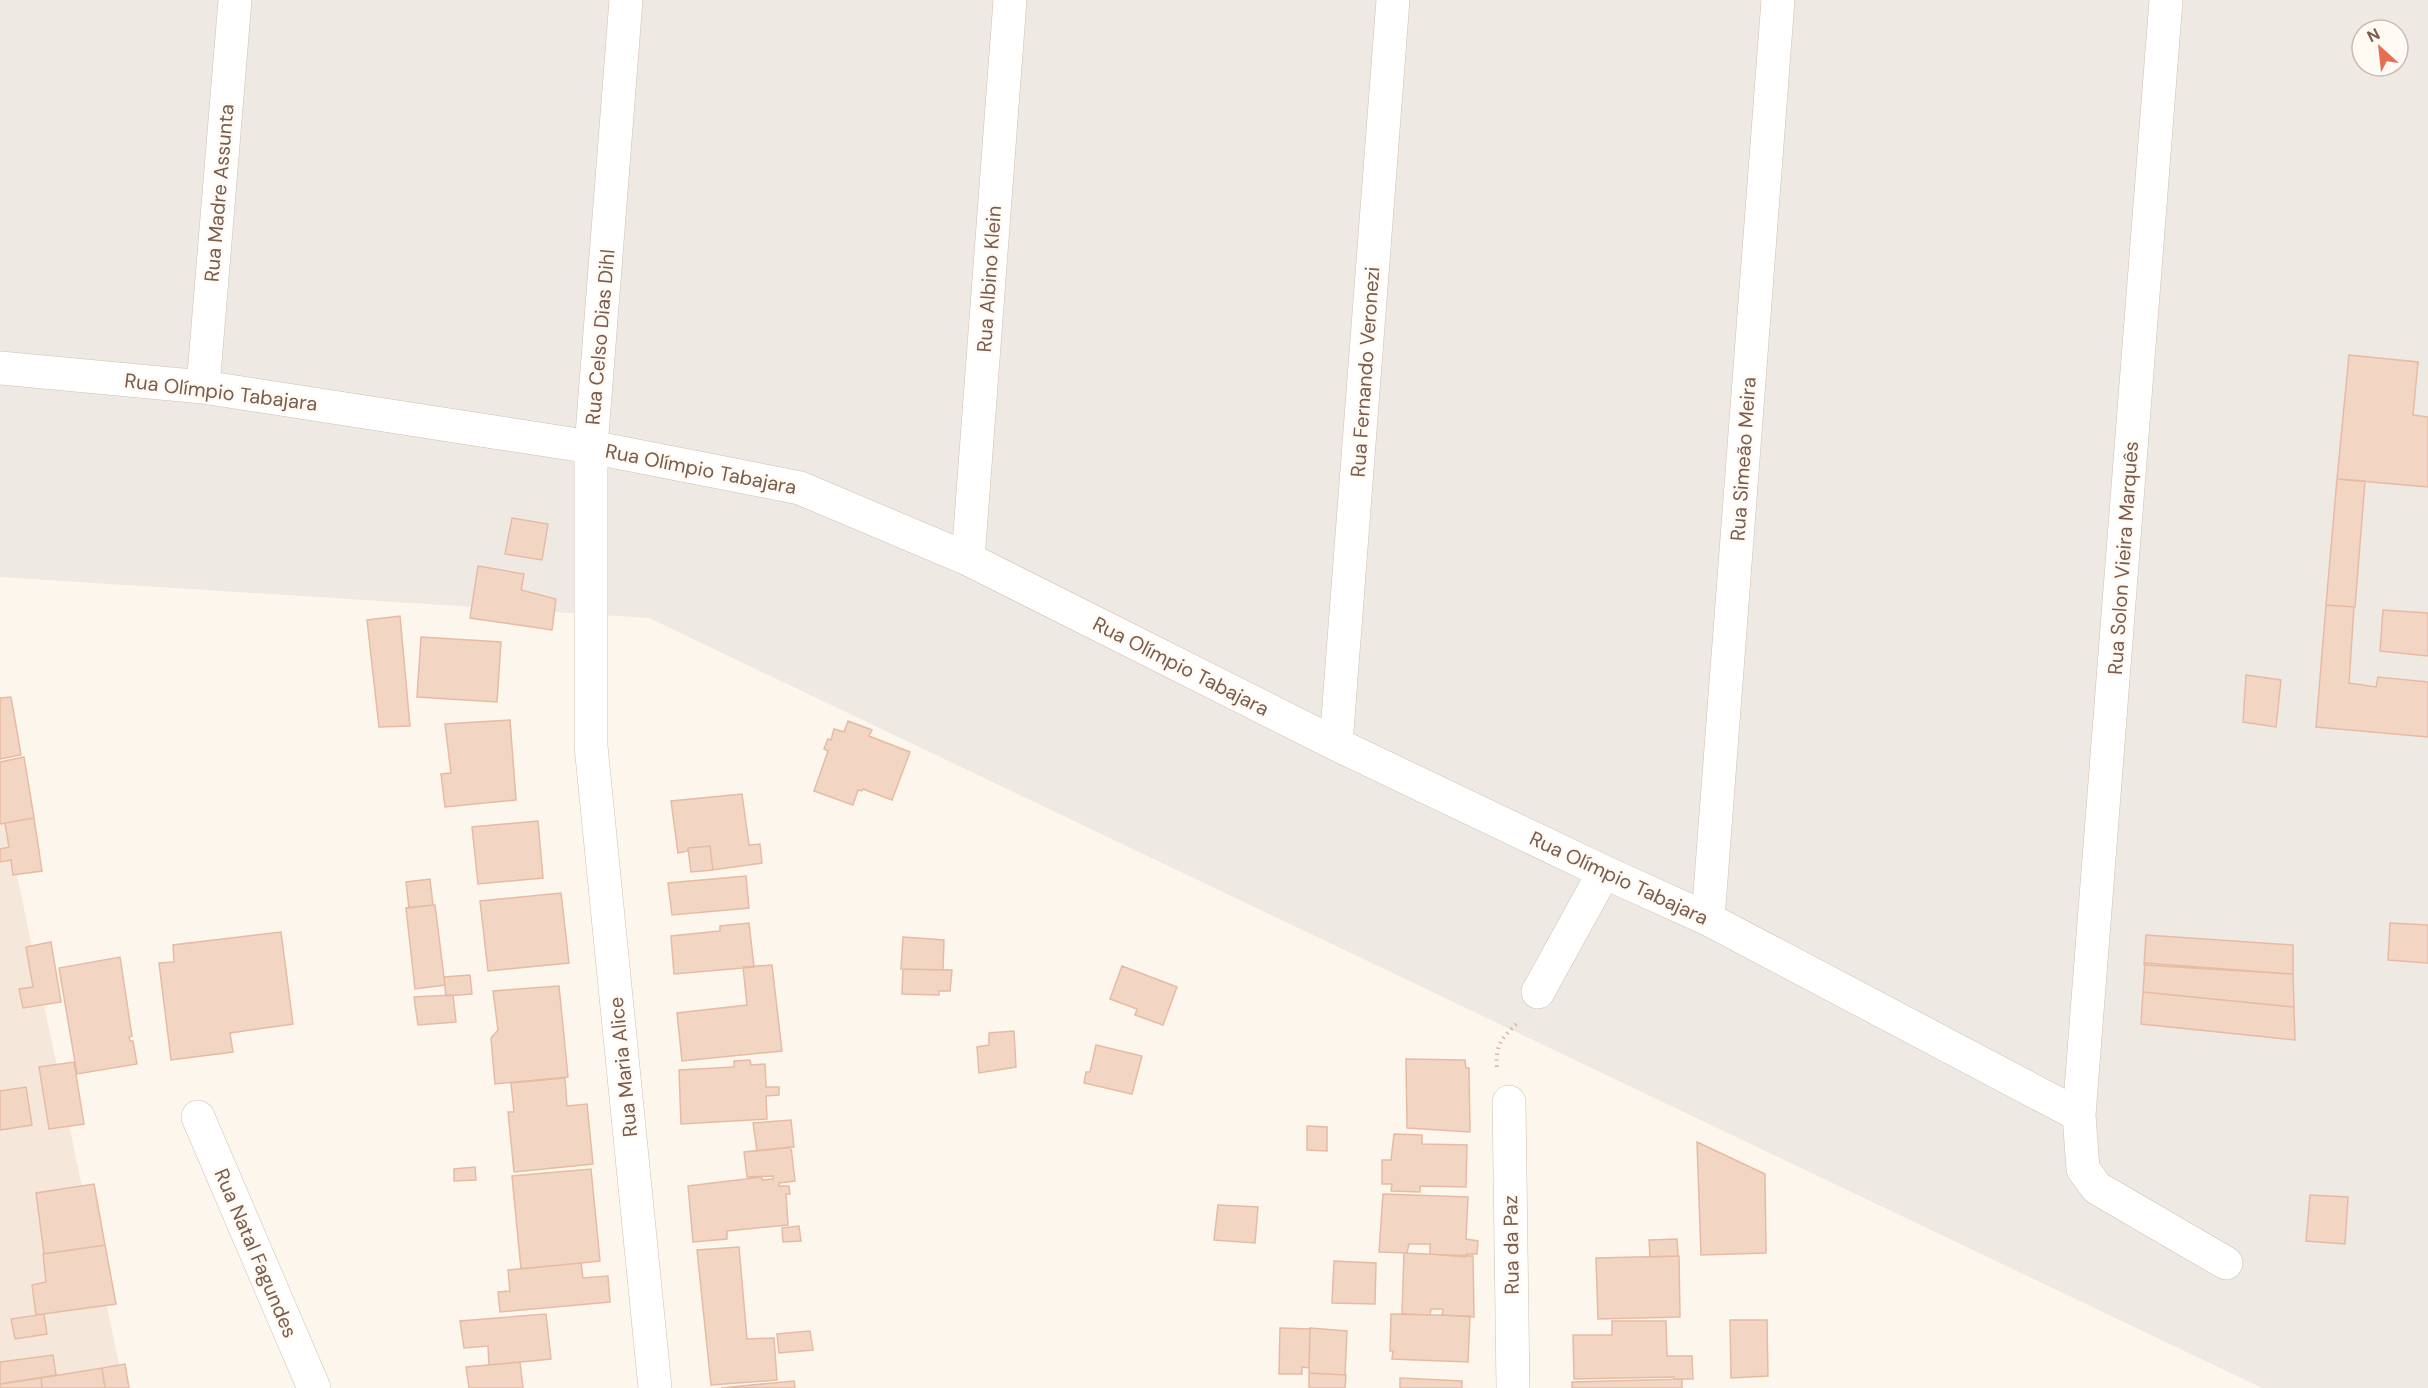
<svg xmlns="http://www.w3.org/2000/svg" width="2428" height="1388" viewBox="0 0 2428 1388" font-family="'DM Sans',sans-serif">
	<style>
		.residential { fill: #f5e8da }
		.industrial { fill: #efe9e4; fill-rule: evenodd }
		.building { fill: #f3d5c3; stroke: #e6bba3; stroke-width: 1.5 }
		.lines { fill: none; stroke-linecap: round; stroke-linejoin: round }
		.minor-casing { stroke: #d1beb0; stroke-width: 34 }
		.path { stroke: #d9b8a5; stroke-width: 4; stroke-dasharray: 1.5 4.5; stroke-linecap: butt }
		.minor { stroke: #fff; stroke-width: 33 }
		.labels { text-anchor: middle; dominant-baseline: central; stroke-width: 5; stroke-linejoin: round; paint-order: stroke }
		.street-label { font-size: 20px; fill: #7a5c4d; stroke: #fffaf3 }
	</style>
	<rect width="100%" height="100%" fill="#fdf6ec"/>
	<path class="residential" d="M 0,794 L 124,1388 L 0,1388 Z"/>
	<path class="industrial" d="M 0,0 L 2428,0 L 2428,1388 L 2262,1388 L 649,618 L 0,577 ZM 2362,30 L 2398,30 L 2398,66 L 2362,66 Z"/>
	<path class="building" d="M 2349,355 L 2418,362 L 2413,415 L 2428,417 L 2428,487 L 2337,479 Z
		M 2337,479 L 2365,481 L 2355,607 L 2326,605 Z
		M 512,518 L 548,524 L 542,560 L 505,554 Z
		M 478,566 L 524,574 L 521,590 L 556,599 L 552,630 L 470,618 Z
		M 2326,605 L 2354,607 L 2349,683 L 2376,687 L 2378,677 L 2428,682 L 2428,737 L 2316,727 Z
		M 2383,610 L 2428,613 L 2428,656 L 2380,651 Z
		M 400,616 L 410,726 L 379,727 L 367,620 Z
		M 421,637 L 501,642 L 497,702 L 417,697 Z
		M 2246,675 L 2281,680 L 2276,727 L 2243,722 Z
		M 11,697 L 21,755 L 0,759 L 0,698 Z
		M 510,720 L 516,800 L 445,807 L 441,774 L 451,773 L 445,724 Z
		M 848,721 L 872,730 L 869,736 L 910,752 L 892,800 L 863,789 L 862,791 L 858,790 L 853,805 L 814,791 L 828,751 L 824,749 L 828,739 L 831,740 L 834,729 L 844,732 Z
		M 24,757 L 34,818 L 0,824 L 0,762 Z
		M 742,794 L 749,845 L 760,844 L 762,863 L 713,870 L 710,846 L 688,848 L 688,851 L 678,853 L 671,801 Z
		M 34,818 L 42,871 L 13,875 L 11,860 L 0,862 L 0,849 L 9,847 L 5,823 Z
		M 538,821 L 543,878 L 478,884 L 472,827 Z
		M 710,846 L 713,870 L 691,872 L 688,848 Z
		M 746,876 L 749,908 L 672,915 L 668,883 Z
		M 430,879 L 433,905 L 409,908 L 406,882 Z
		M 561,893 L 569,963 L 488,971 L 480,901 Z
		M 433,905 L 435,905 L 445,985 L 415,989 L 406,908 Z
		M 749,923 L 754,967 L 674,974 L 671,936 L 720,931 L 720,926 Z
		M 2390,923 L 2428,925 L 2428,963 L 2388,960 Z
		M 281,932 L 293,1024 L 230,1033 L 233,1052 L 171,1060 L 159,963 L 174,962 L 173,945 Z
		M 2146,935 L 2293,945 L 2293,974 L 2144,965 Z
		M 903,937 L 944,940 L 943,970 L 901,969 Z
		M 51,942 L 61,1002 L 23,1008 L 19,989 L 33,987 L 26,947 Z
		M 120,957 L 132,1036 L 129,1037 L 130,1041 L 133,1041 L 137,1064 L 77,1074 L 59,968 Z
		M 2145,963 L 2293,974 L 2294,1007 L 2143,992 Z
		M 772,965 L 782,1051 L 682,1061 L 677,1013 L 747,1005 L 743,967 Z
		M 1122,966 L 1177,987 L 1163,1025 L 1135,1015 L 1137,1009 L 1110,999 Z
		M 903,969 L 952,970 L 950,991 L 939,991 L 939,995 L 902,994 Z
		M 470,975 L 472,994 L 446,996 L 444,977 Z
		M 559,986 L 568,1077 L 495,1084 L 491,1038 L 498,1030 L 493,991 Z
		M 2143,992 L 2294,1007 L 2295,1040 L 2141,1024 Z
		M 453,995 L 456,1022 L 418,1025 L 414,997 Z
		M 1014,1031 L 1016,1067 L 979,1073 L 977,1047 L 989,1045 L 989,1033 Z
		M 1096,1045 L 1142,1056 L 1132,1094 L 1084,1083 L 1086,1072 L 1090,1072 Z
		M 1406,1059 L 1465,1060 L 1466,1068 L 1469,1068 L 1470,1132 L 1407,1128 Z
		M 750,1060 L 751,1065 L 765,1064 L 766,1087 L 779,1087 L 779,1095 L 766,1096 L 767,1119 L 681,1124 L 679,1070 L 734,1067 L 734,1061 Z
		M 74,1062 L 84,1124 L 49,1129 L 39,1067 Z
		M 565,1078 L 567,1106 L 587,1104 L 593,1164 L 514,1172 L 508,1112 L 514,1112 L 511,1083 Z
		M 26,1087 L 32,1125 L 0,1130 L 0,1091 Z
		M 791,1120 L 794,1147 L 757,1151 L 753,1123 Z
		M 1307,1126 L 1327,1127 L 1327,1151 L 1307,1150 Z
		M 1394,1134 L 1422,1135 L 1422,1144 L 1467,1145 L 1466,1187 L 1420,1186 L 1420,1192 L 1391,1191 L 1392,1184 L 1382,1184 L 1382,1160 L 1391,1160 Z
		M 1697,1142 L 1765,1174 L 1766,1253 L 1701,1255 Z
		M 791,1147 L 795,1181 L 779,1183 L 779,1186 L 789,1186 L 790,1194 L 786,1194 L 788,1225 L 727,1231 L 727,1239 L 693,1242 L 688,1186 L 762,1177 L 762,1180 L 773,1179 L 773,1176 L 747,1177 L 744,1152 Z
		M 475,1167 L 476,1180 L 454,1181 L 454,1169 Z
		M 591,1169 L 600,1261 L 521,1269 L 512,1176 Z
		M 94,1184 L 105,1245 L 44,1254 L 36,1193 Z
		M 1383,1194 L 1468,1197 L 1466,1239 L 1478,1241 L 1477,1254 L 1466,1254 L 1465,1257 L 1430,1254 L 1430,1244 L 1409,1244 L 1407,1253 L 1379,1252 Z
		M 2310,1195 L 2348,1197 L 2345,1244 L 2306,1241 Z
		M 1218,1205 L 1258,1207 L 1255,1243 L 1214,1240 Z
		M 799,1226 L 801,1241 L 783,1242 L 782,1228 Z
		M 1677,1239 L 1678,1256 L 1650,1257 L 1649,1240 Z
		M 105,1245 L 116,1304 L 36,1315 L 32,1285 L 46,1282 L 43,1254 Z
		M 739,1247 L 747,1339 L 774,1338 L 777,1380 L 711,1385 L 697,1250 Z
		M 1404,1253 L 1473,1256 L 1474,1317 L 1442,1315 L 1443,1309 L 1431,1309 L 1430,1315 L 1402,1314 Z
		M 1679,1256 L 1680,1317 L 1598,1319 L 1596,1258 Z
		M 1334,1261 L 1376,1263 L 1375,1304 L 1332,1303 Z
		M 581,1263 L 583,1278 L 608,1276 L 610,1302 L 500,1312 L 498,1292 L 510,1291 L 508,1270 Z
		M 44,1314 L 47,1334 L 15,1339 L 11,1319 Z
		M 546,1314 L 551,1359 L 489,1365 L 488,1346 L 464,1348 L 460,1321 Z
		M 1391,1314 L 1470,1316 L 1468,1362 L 1392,1359 L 1393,1351 L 1390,1351 Z
		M 1730,1320 L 1767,1320 L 1768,1376 L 1731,1378 Z
		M 1612,1321 L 1666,1321 L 1667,1356 L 1692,1356 L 1693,1379 L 1674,1379 L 1674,1377 L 1574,1379 L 1573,1335 L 1612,1335 Z
		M 1280,1328 L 1310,1329 L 1309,1368 L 1302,1367 L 1302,1374 L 1279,1374 Z
		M 1310,1328 L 1347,1331 L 1345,1375 L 1309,1373 Z
		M 810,1331 L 813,1350 L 779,1353 L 777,1334 Z
		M 53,1355 L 56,1375 L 0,1384 L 0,1362 Z
		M 520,1362 L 523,1388 L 469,1388 L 466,1367 Z
		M 125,1364 L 129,1388 L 105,1388 L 102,1368 Z
		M 102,1368 L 105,1388 L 42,1388 L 41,1378 Z
		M 1309,1373 L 1346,1375 L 1345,1388 L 1309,1388 Z
		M 41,1378 L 42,1388 L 0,1388 L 0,1384 Z
		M 1400,1378 L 1462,1381 L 1462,1388 L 1400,1388 Z
		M 1682,1379 L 1682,1388 L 1572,1388 L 1572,1382 Z
		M 794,1381 L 795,1388 L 721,1388 Z"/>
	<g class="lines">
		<g class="minor-casing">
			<path id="minor" d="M 626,0 L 591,447 L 591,746 L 655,1388
				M 0,368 L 203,387 L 591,447 L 800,488 L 968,559 L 1336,744 L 1604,872 L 1708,919 L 2079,1115 L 2083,1169 L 2097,1188 L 2226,1263
				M 203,387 L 235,0
				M 968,559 L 1010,0
				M 1336,744 L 1393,0
				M 1708,919 L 1778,0
				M 1538,992 L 1604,872
				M 1509,1102 L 1513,1388
				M 2079,1115 L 2166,0
				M 198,1117 L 314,1388"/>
		</g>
		<path class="path" d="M 1497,1067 C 1495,1043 1503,1038 1518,1022"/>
		<use href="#minor" class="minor"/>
	</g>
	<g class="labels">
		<g class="street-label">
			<text transform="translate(219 193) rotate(-85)">Rua Madre Assunta</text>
			<text transform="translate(989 279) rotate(-86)">Rua Albino Klein</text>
			<text transform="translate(600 337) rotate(-85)">Rua Celso Dias Dihl</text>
			<text transform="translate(1365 372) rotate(-86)">Rua Fernando Veronezi</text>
			<text transform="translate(221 392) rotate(7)">Rua Olímpio Tabajara</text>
			<text transform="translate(1743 459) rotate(-86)">Rua Simeão Meira</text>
			<text transform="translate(701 469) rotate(11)">Rua Olímpio Tabajara</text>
			<text transform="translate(2123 558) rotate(-86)">Rua Solon Vieira Marquês</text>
			<text transform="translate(1181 666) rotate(27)">Rua Olímpio Tabajara</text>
			<text transform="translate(1619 878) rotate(25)">Rua Olímpio Tabajara</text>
			<text transform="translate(623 1067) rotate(-96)">Rua Maria Alice</text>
			<text transform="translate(1511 1245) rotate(-91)">Rua da Paz</text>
			<text transform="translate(256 1253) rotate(67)">Rua Natal Fagundes</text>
		</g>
	</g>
	<g transform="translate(2380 48) rotate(333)"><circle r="28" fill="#fffaf3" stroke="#cabbb1" stroke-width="1.5"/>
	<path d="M0-4.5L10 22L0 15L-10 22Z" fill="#e76f51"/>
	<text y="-9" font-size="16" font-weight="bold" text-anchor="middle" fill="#7a5c4d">N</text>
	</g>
</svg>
